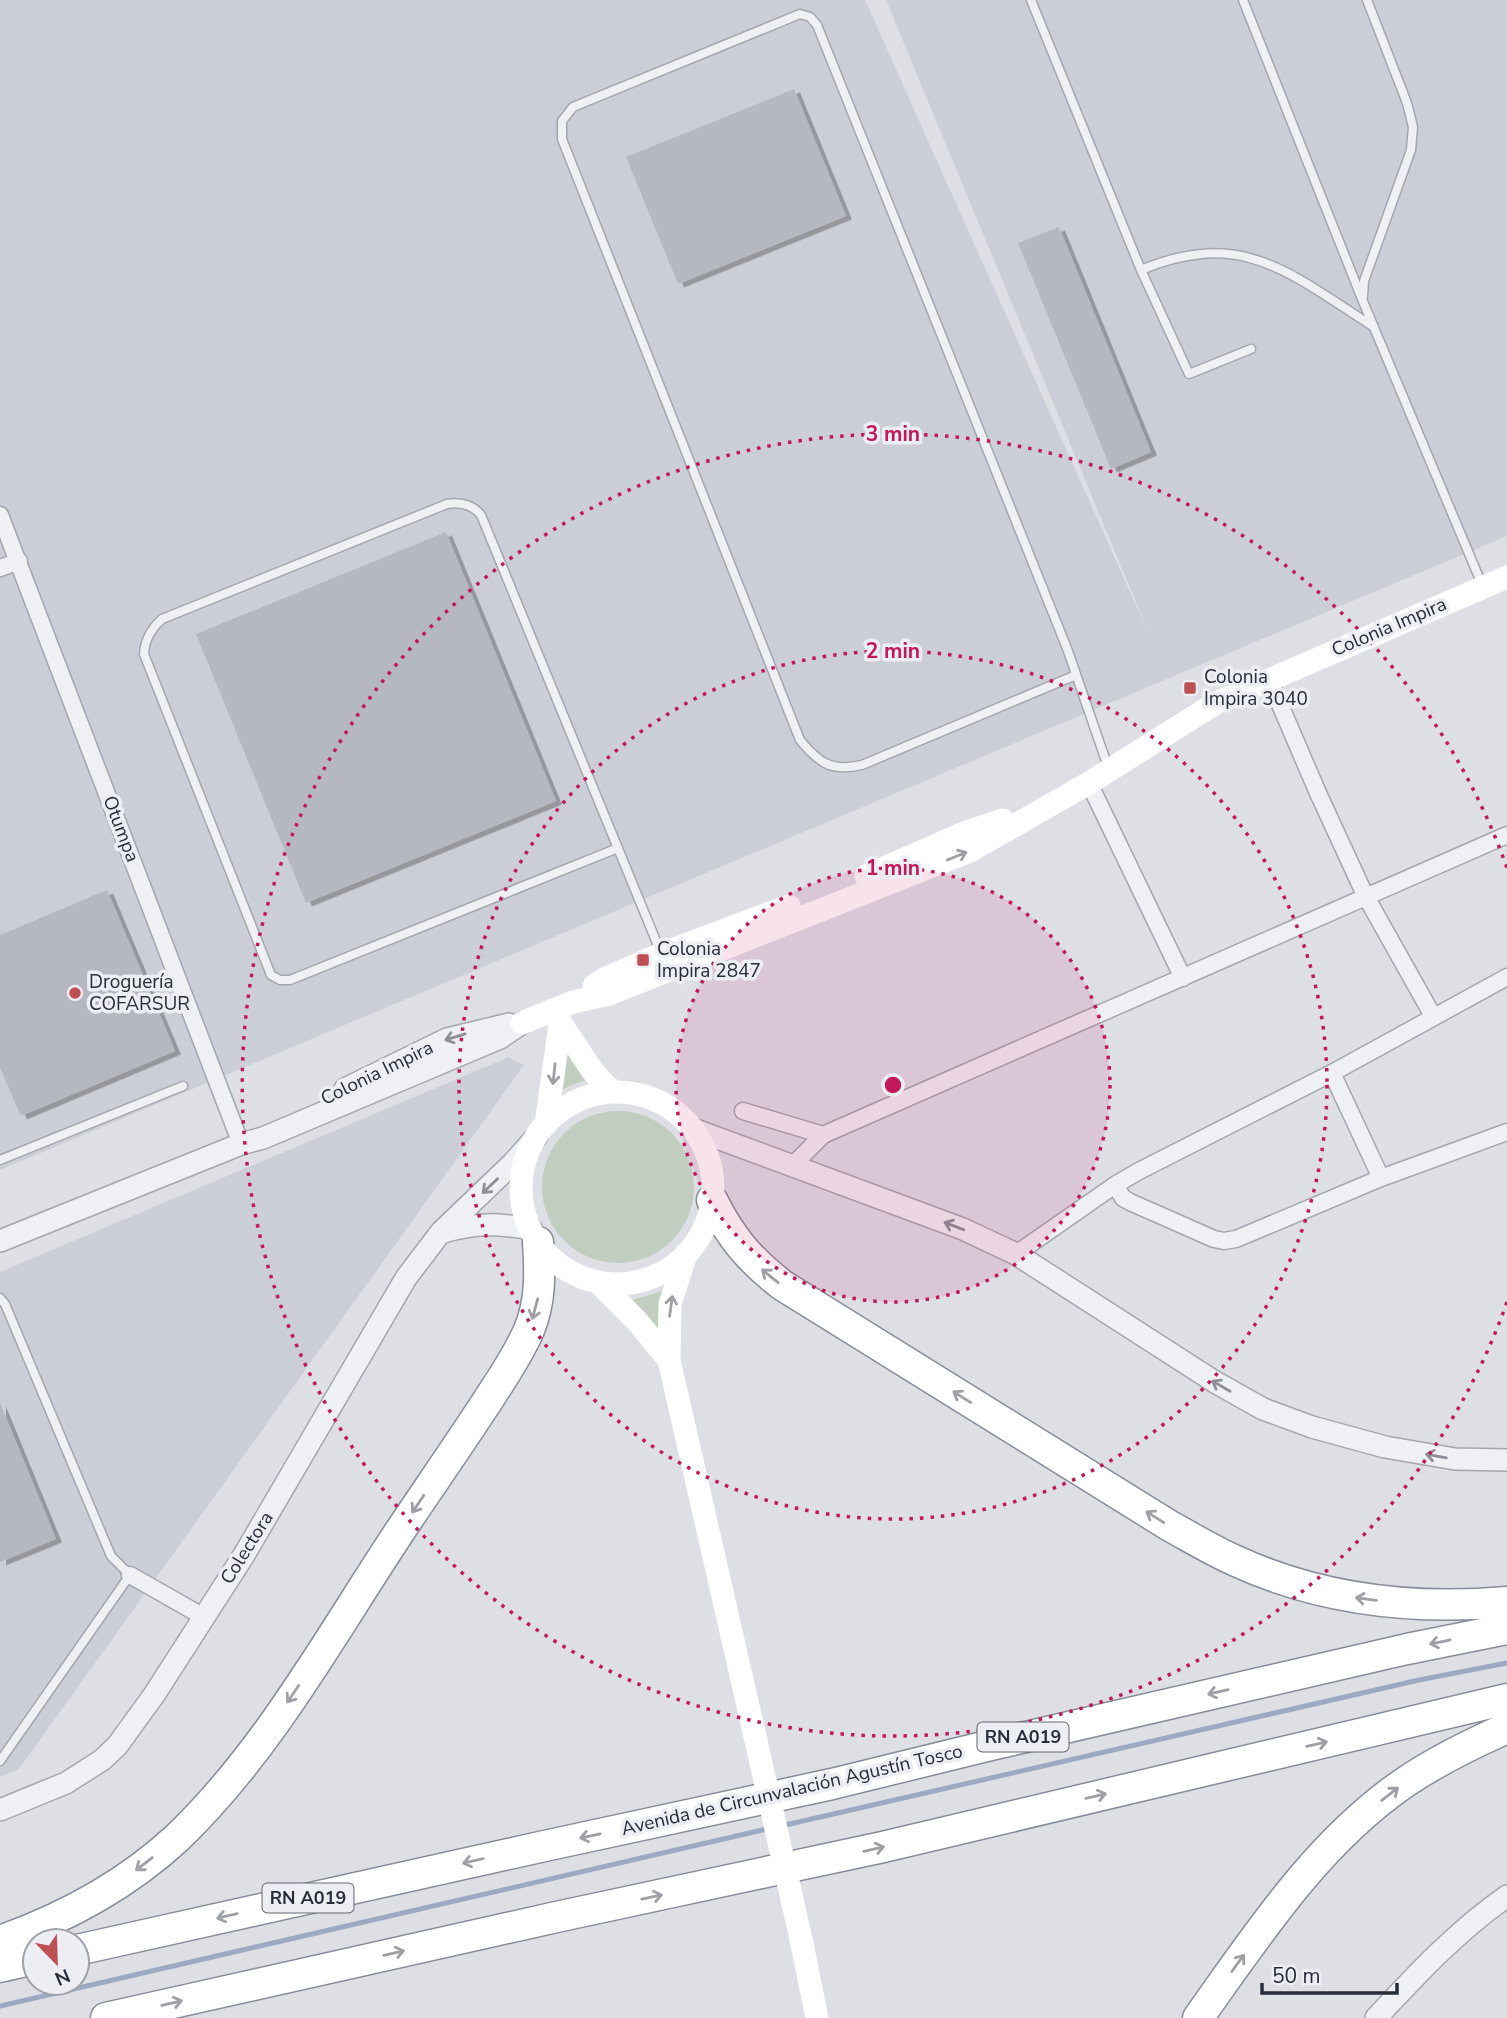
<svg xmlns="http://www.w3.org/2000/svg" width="1507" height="2018" viewBox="0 0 1507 2018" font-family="'Nunito Sans',sans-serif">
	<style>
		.built { fill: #cbced6 }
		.green { fill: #c1cebf }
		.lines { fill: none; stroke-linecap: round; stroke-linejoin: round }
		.stream { stroke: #9caac1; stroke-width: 5 }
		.building { fill: #b5b8c1; filter: url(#shadow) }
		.service-casing { stroke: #a3a6ae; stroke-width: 11 }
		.minor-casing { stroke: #a3a6ae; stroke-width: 19 }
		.tertiary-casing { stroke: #a3a6ae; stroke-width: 24 }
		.motorway-casing { stroke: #868c9a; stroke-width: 33 }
		.service { stroke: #eff0f4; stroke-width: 8 }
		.minor { stroke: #eff0f4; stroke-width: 16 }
		.tertiary { stroke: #eff0f4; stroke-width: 21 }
		.secondary { stroke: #fff; stroke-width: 23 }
		.motorway { stroke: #fff; stroke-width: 30 }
		.secondary-bridge { stroke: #fff; stroke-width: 23 }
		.oneway { stroke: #9ea0a6 }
		.oneway2 { stroke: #8c8e97 }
		.ring { fill: none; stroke: #c2185b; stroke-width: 3.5; stroke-dasharray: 3.5 7 }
		.poi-dot { fill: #bd4f55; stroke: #eceef3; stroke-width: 2.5 }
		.labels { text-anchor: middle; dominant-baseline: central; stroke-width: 7; stroke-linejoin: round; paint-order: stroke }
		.shield { fill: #eceef3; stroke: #636772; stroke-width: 2 }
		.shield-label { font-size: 18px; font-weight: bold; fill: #282d3a }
		.street-label { font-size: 19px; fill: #282d3a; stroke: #eceef3 }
		.poi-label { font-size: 19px; fill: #282d3a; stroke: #eceef3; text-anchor: start }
		.centre { fill: #c2185b; stroke: #eceef3; stroke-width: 3.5 }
		.ring-label { font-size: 21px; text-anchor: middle; font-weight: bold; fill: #c2185b; stroke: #eceef3; stroke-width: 7; stroke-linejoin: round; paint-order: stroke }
	</style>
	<defs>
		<filter id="shadow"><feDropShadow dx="6" dy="3.5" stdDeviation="0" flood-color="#0004"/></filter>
	</defs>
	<rect width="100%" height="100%" fill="#dddfe5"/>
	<path class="built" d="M 0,0 L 865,0 L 1152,641 L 886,0 L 1507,0 L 1507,536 L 0,1170 Z
		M 509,1057 L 524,1065 L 19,1769 L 0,1777 L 0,1272 Z"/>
	<path class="green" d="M 568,1052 L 585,1080 L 563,1089 Z
		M542 1187a76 76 0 1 1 152 0a76 76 0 1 1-152 0Z
		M 663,1291 L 661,1333 L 629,1301 Z"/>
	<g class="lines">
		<path class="stream" d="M 781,1826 L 1419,1680 L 1507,1663
			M 0,2006 L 771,1828"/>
	</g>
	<path class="building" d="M 794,89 L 846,216 L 678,284 L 626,157 Z
		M 1059,227 L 1151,452 L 1111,469 L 1018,243 Z
		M 446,532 L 556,801 L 306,903 L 196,634 Z
		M 107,890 L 175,1051 L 21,1116 L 0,1068 L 0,935 Z
		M 0,1403 L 56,1539 L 0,1562 Z"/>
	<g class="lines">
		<g class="service-casing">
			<path id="service" d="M 1031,0 L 1141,270 L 1189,374 L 1251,349
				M 1243,0 L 1362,299 L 1483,587
				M 1141,270 C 1243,227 1292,275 1374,327
				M 1363,296 L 1364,281 L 1411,150 L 1413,127 L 1407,103 L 1367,0
				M 1076,675 L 862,765 C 831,772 819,763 800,740 L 562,139 L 562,121 L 573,107 L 800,14 L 810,17 L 817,25 L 1068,651 L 1108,767
				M 618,848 L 290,980 L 280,980 L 271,975 L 144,654 C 145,639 151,629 162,619 L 447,504 C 460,502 472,504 481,515 L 661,953
				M 0,1160 L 183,1086
				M 0,1298 L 5,1304 L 111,1556 L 130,1575 L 0,1761"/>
		</g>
		<g class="minor-casing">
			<path id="minor" d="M 0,515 L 241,1144
				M 0,568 L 19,561
				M 1269,679 L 1318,793 L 1365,895 L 1433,1016
				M 1089,783 L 1183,978
				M 1332,1073 L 1381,1178
				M 743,1111 L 823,1135
				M 792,1166 L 823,1135 L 1507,835
				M 1115,1185 L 1123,1198 L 1130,1202 L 1214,1239 L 1224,1241 L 1236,1239 L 1381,1178 L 1507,1132
				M 1016,1254 L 1115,1185 L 1139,1171 L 1332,1073 L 1507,977
				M 130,1575 L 204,1617"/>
		</g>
		<g class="tertiary-casing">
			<path id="tertiary" d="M 345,1089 L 447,1039 L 509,1024
				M 693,1129 L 963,1229 L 1016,1254 L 1215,1382 L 1263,1409 L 1312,1427 L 1385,1447 L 1455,1459 L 1507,1460
				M 443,1232 C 476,1223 497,1223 531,1229
				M 0,1241 L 241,1144 L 263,1138 L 500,1038 L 522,1023
				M 0,1810 L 66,1783 L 102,1760 L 117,1746 L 154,1695 L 244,1555 L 406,1278 L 441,1232 L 513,1163 L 537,1136
				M 1376,2018 C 1417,1974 1457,1931 1507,1896"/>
		</g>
		<g class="motorway-casing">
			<path id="motorway" d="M 712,1200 C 731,1238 749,1259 782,1285 L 1170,1526 C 1192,1538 1213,1551 1236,1561 C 1321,1600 1414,1610 1507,1602
				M 0,1941 C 65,1918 126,1885 177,1838 C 271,1748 334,1629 406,1522 C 435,1479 464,1437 492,1394 C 505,1374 519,1353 529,1330 C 541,1301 540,1273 538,1242
				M 77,1950 L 540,1847 L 832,1784 L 991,1745 L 1407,1649 L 1507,1629
				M 0,1967 L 35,1959
				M 106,2018 L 561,1916 L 883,1847 L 1507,1699
				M 1198,2018 C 1258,1934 1317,1843 1404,1783 C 1436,1761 1471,1744 1507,1728"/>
		</g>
		<use href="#service" class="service"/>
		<use href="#minor" class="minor"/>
		<use href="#tertiary" class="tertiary"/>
		<path class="secondary" d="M 866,876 L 964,833 L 1003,820
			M 594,986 L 604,979 L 661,954 L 789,906
			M 556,1009 C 560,1025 569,1035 578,1049 C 589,1066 597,1080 614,1092
			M 522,1023 L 573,1002 L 609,994 L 970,851 L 1089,783 L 1216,703 L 1507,577
			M521 1188a96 96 0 1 1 192 0a96 96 0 1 1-192 0Z
			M 546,1124 L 560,1024
			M 686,1254 L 670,1304 L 669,1360 L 754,1732
			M 598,1282 L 637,1321 L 669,1360
			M 801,1939 L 817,2018"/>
		<use href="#motorway" class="motorway"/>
		<path class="secondary-bridge" d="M 754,1732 L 801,1939"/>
	</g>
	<defs><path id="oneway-shaft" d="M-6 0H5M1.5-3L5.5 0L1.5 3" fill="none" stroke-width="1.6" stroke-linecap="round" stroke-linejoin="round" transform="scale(1.75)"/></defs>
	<g class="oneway">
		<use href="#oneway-shaft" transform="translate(957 856) rotate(-22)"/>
		<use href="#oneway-shaft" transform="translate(554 1074) rotate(96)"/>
		<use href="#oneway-shaft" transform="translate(770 1276) rotate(-141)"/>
		<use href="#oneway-shaft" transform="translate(671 1306) rotate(-82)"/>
		<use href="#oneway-shaft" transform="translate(535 1309) rotate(105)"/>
		<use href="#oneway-shaft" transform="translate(962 1397) rotate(-148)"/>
		<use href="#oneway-shaft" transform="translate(418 1504) rotate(124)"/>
		<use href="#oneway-shaft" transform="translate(1155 1517) rotate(-148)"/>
		<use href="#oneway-shaft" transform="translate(1366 1599) rotate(-173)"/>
		<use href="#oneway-shaft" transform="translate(1440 1642) rotate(168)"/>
		<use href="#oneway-shaft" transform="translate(1218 1692) rotate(167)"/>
		<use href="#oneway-shaft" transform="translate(293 1694) rotate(124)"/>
		<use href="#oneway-shaft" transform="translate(1317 1744) rotate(-13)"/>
		<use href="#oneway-shaft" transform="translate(1390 1794) rotate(-38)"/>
		<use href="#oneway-shaft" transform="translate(1096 1796) rotate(-13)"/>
		<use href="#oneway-shaft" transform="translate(590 1836) rotate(168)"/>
		<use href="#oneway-shaft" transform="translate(874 1849) rotate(-13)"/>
		<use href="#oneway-shaft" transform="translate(473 1861) rotate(167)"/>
		<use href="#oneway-shaft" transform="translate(144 1864) rotate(142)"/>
		<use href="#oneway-shaft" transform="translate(652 1897) rotate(-12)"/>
		<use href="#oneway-shaft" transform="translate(227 1916) rotate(167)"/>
		<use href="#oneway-shaft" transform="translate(394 1953) rotate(-13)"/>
		<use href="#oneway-shaft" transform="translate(1238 1963) rotate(-54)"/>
		<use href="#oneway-shaft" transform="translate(172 2003) rotate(-13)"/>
	</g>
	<g class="oneway2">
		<use href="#oneway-shaft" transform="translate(455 1037) rotate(163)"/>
		<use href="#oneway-shaft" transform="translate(490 1186) rotate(136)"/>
		<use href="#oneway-shaft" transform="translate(954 1226) rotate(-159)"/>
		<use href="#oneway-shaft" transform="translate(1221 1386) rotate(-150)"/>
		<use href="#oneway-shaft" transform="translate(1436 1456) rotate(-170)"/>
	</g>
	<circle cx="893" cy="1085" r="217" fill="#c2185b" fill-opacity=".12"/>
	<g class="ring">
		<circle cx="893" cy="1085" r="217"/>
		<circle cx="893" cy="1085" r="434"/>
		<path d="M1507 1302A651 651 0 1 1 1507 868"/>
	</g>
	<g class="poi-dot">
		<rect x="1183" y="681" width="14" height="14" rx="3.5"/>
		<rect x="636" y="953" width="14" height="14" rx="3.5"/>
		<circle cx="75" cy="993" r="7"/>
	</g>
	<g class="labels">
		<g class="shield">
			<rect x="977.5" y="1722.5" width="91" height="29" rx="5"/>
			<rect x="262.5" y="1883.5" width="91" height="29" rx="5"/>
		</g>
		<g class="shield-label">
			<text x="1023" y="1737">RN A019</text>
			<text x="308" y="1898">RN A019</text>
		</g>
		<g class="street-label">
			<text transform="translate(1389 627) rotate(-23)">Colonia Impira</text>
			<text transform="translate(121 829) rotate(69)">Otumpa</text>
			<text transform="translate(377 1073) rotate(-26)">Colonia Impira</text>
			<text transform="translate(247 1548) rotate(-58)">Colectora</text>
			<text transform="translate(792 1790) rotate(-13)">Avenida de Circunvalación Agustín Tosco</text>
		</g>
		<g class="poi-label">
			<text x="1204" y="677">Colonia<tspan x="1204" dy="22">Impira 3040</tspan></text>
			<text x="657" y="949">Colonia<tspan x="657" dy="22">Impira 2847</tspan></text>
			<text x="89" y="982">Droguería<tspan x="89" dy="22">COFARSUR</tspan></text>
		</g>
	</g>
	<circle cx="893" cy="1085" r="10" class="centre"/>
	<g class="ring-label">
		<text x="893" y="441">3 min</text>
		<text x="893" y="658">2 min</text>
		<text x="893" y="875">1 min</text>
	</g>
	<g transform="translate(56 1962) rotate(157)"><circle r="33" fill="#eceef3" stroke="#9ea1a9" stroke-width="2"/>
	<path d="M0-5L12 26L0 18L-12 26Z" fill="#bd4f55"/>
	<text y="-10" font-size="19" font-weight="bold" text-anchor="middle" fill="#282d3a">N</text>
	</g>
	<path d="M1262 1983v10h135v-10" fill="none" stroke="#282d3a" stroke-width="3.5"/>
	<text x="1272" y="1983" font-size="21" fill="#282d3a" stroke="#eceef3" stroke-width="5" paint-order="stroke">50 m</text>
</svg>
